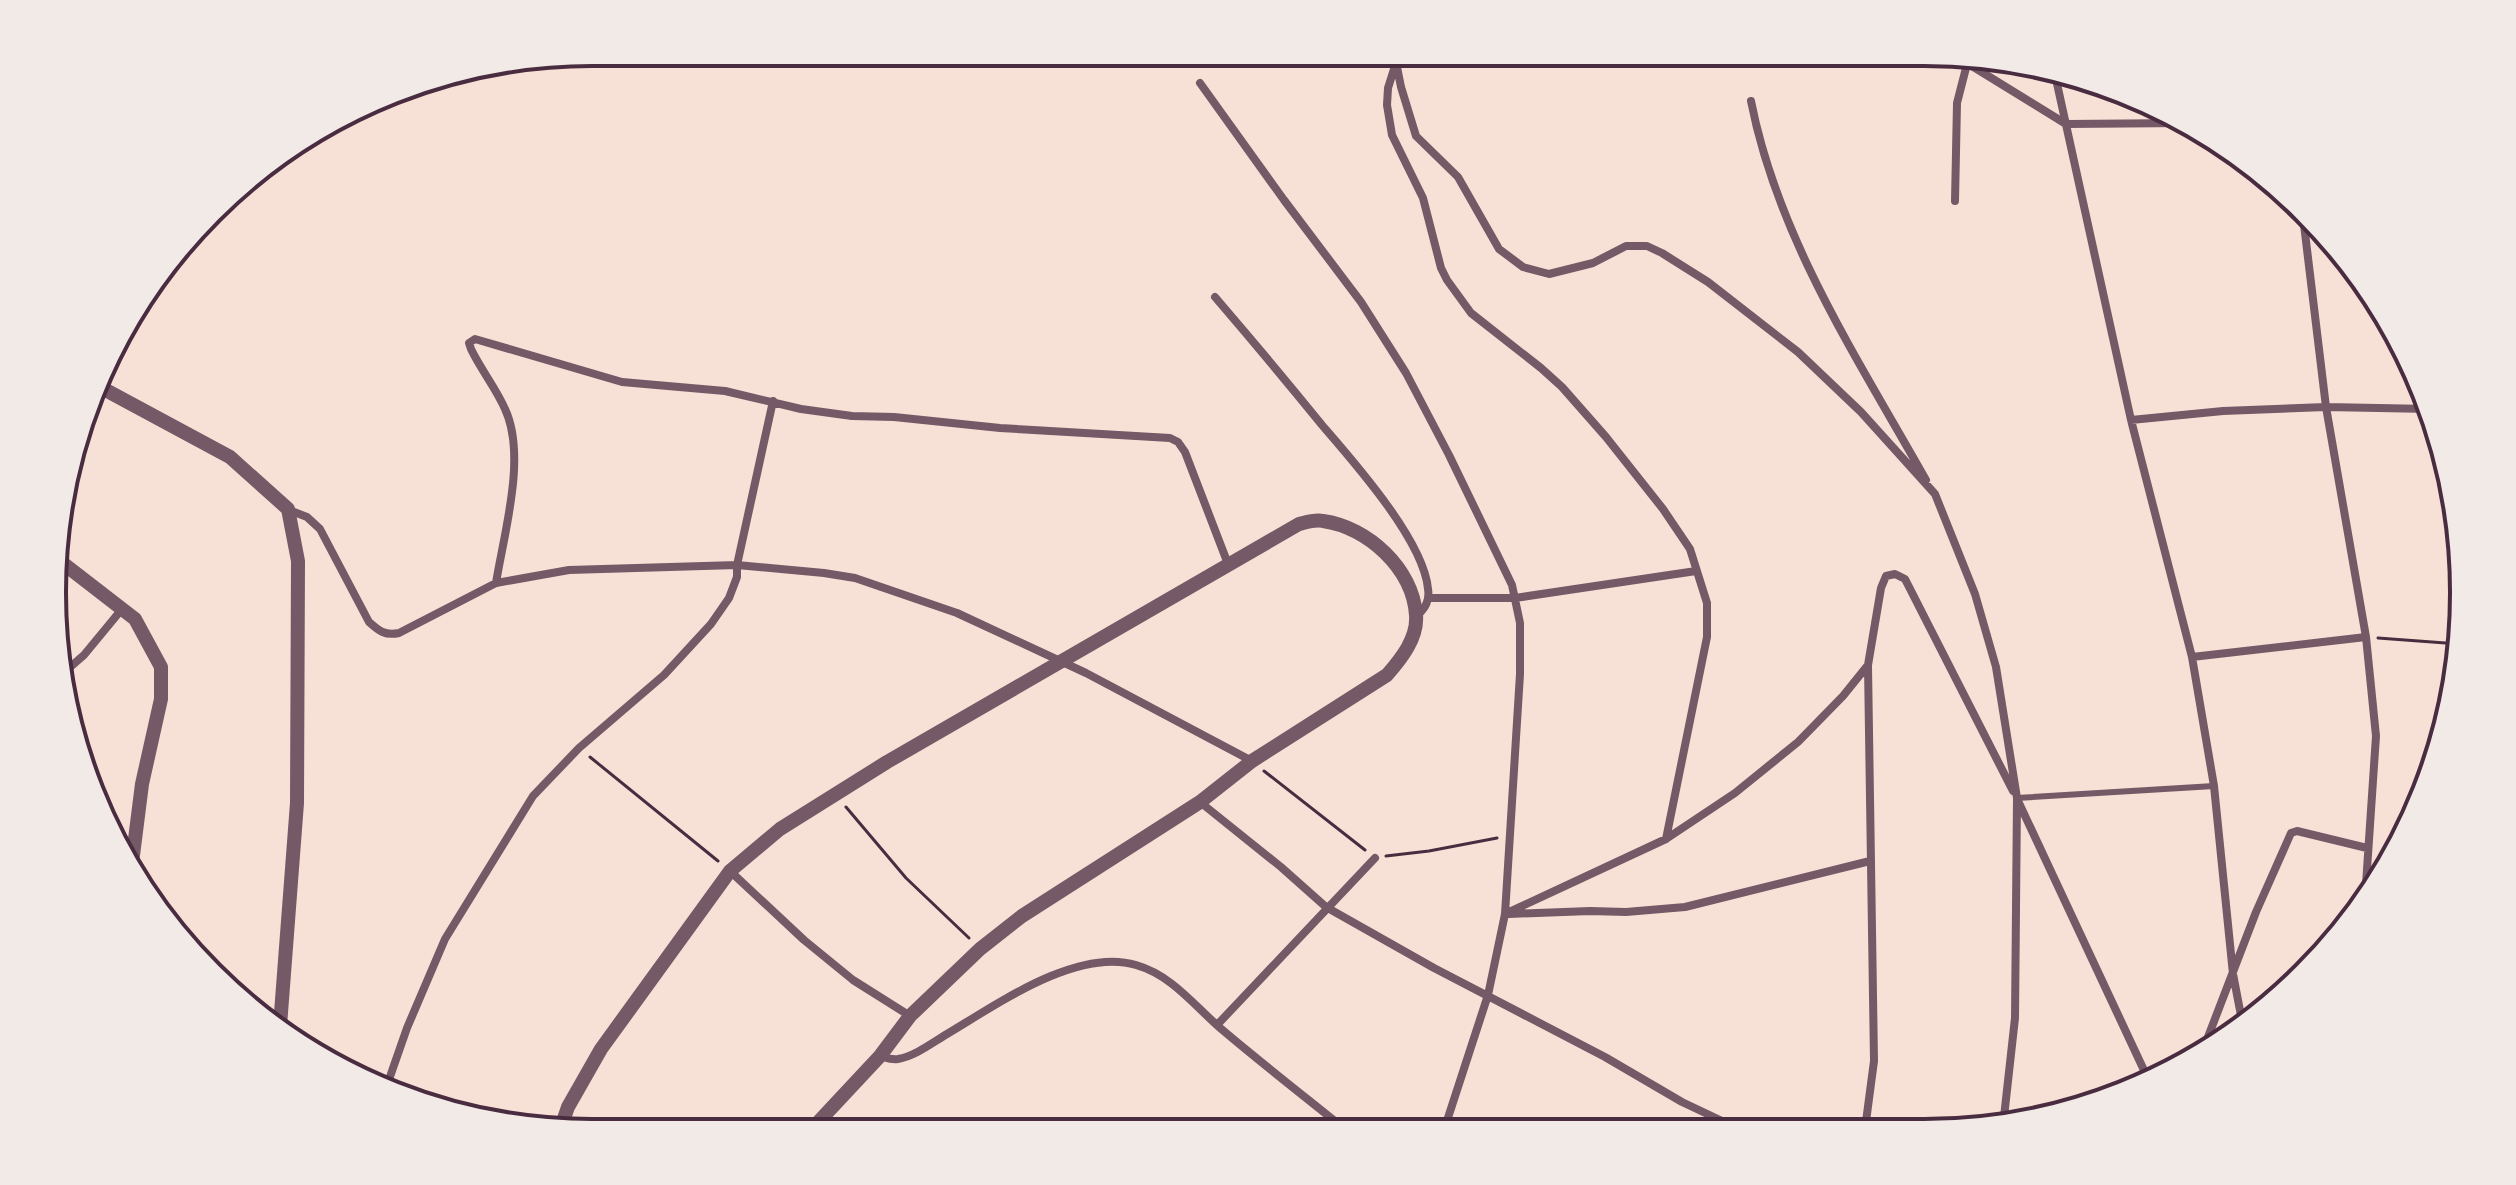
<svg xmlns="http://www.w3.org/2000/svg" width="2516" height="1185" viewBox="0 0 2516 1185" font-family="Cabin,sans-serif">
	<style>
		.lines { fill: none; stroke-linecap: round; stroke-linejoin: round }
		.path { stroke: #4a2c40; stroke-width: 3 }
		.service { stroke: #755966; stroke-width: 6 }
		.minor { stroke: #755966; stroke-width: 8 }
		.tertiary { stroke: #755966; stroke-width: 14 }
		.rim { fill: none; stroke: #4a2c40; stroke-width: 4 }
	</style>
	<rect width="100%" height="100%" fill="#f7e1d7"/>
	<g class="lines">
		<path class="path" d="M 2378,638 L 2459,644
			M 590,757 L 718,861
			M 1264,771 L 1365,850
			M 846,807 L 906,878 L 969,938
			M 1386,856 L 1429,851 L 1497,838"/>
		<path class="service" d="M 2017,798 L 2214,786"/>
		<path class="minor" d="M 1394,52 L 1401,87 L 1416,136 L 1458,177 L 1499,249 L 1523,267 L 1549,274 L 1593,263 L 1626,246 L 1647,246 L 1662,253 L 1708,282 L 1798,352 L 1861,412 L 1935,494 L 1975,594 L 1996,667 L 2017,798 L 2015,1018 L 2003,1126
			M 1954,55 L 2066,124 L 2187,123
			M 1395,66 L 1388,88 L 1387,105 L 1392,135 L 1423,198 L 1441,268 L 1447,280 L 1471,313 L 1541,368 L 1562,387 L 1606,437 L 1663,509 L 1690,549 L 1707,603 L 1707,637 L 1666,839
			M 2054,70 L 2131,420 L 2192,657 L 2214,786 L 2233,974 L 2243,1026
			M 1200,83 L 1284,200 L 1361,302 L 1406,373 L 1449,455 L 1512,585 L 1520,623 L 1520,674 L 1505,914 L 1488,995 L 1444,1130
			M 1751,101 C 1778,239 1858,359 1926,480
			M 1955,201 L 1957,103 L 1967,64
			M 2302,208 L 2326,407 L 2366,637 L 2376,736 L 2365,899
			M 1215,297 C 1251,339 1287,382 1322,425 C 1354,462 1424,541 1428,589 C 1430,601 1425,608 1417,616
			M 2131,420 L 2223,411 L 2326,407 L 2430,409
			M 289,510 L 307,517 L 320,529 L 369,622 C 379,631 385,636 399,633 L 496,583 L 569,570 L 737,565 L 824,573 L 855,578 L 957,613 L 1086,673 L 1252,761
			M 496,583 C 504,533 527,456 505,409 C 496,388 481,370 471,349 L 469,343 L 475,339 L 622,382 L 725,391 L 801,409 L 852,416 L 894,417 L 1000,428 L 1170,438 L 1178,442 L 1185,452 L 1228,564
			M 1429,598 L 1515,598 L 1696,571
			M 2192,657 L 2366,637
			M 60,676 L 84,655 L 122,609
			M 1200,802 L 1281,867 L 1326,907 L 1434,968 L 1605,1057 L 1682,1102 L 1739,1129
			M 2019,803 L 2149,1081
			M 730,871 L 804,940 L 853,980 L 910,1016
			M 1505,914 L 1666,839 L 1735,793 L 1798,742 L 1843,696 L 1868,665 L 1881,588 L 1886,576 L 1895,574 L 1905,579 L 2013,791
			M 1509,914 L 1590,911 L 1626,912 L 1685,907 L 1870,861
			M 1217,1025 L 1375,858
			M 2203,1050 L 2256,912 L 2291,833 L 2297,831 L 2367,848
			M 880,1056 C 887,1058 891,1060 898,1059 C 915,1056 932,1043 947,1034 C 996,1005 1077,947 1136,965 C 1171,975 1193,1004 1219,1027 C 1260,1062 1304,1096 1346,1130
			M 385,1091 L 407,1028 L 445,939 L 533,796 L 579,748 L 664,675 L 711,624 L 729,598 L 737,577 L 737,565 L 773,401
			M 1865,1129 L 1874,1061 L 1868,666"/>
		<path class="tertiary" d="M 100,387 L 230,457 L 288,509 L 298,561 L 297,803 L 280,1026
			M 60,561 L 135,619 L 161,667 L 161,699 L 142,784 L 131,871
			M 560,1130 L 568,1107 L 601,1049 L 730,871 L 780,829 L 887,762 L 1299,524 C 1307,522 1315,519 1323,521 C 1368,527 1413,569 1416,615 C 1418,638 1401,659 1387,675 L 1252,761 L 1200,802 L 1022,916 L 980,949 L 910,1016 L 880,1056 L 809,1132"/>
	</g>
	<path d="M0 0H2516V1185H0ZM592 66H1924A526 526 0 0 1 2450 592V593A526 526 0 0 1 1924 1119H592A526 526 0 0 1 66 593V592A526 526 0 0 1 592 66Z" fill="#f1eae7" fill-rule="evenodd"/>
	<path class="rim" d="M592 66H1924A526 526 0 0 1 2450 592V593A526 526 0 0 1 1924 1119H592A526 526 0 0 1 66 593V592A526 526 0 0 1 592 66Z"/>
</svg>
